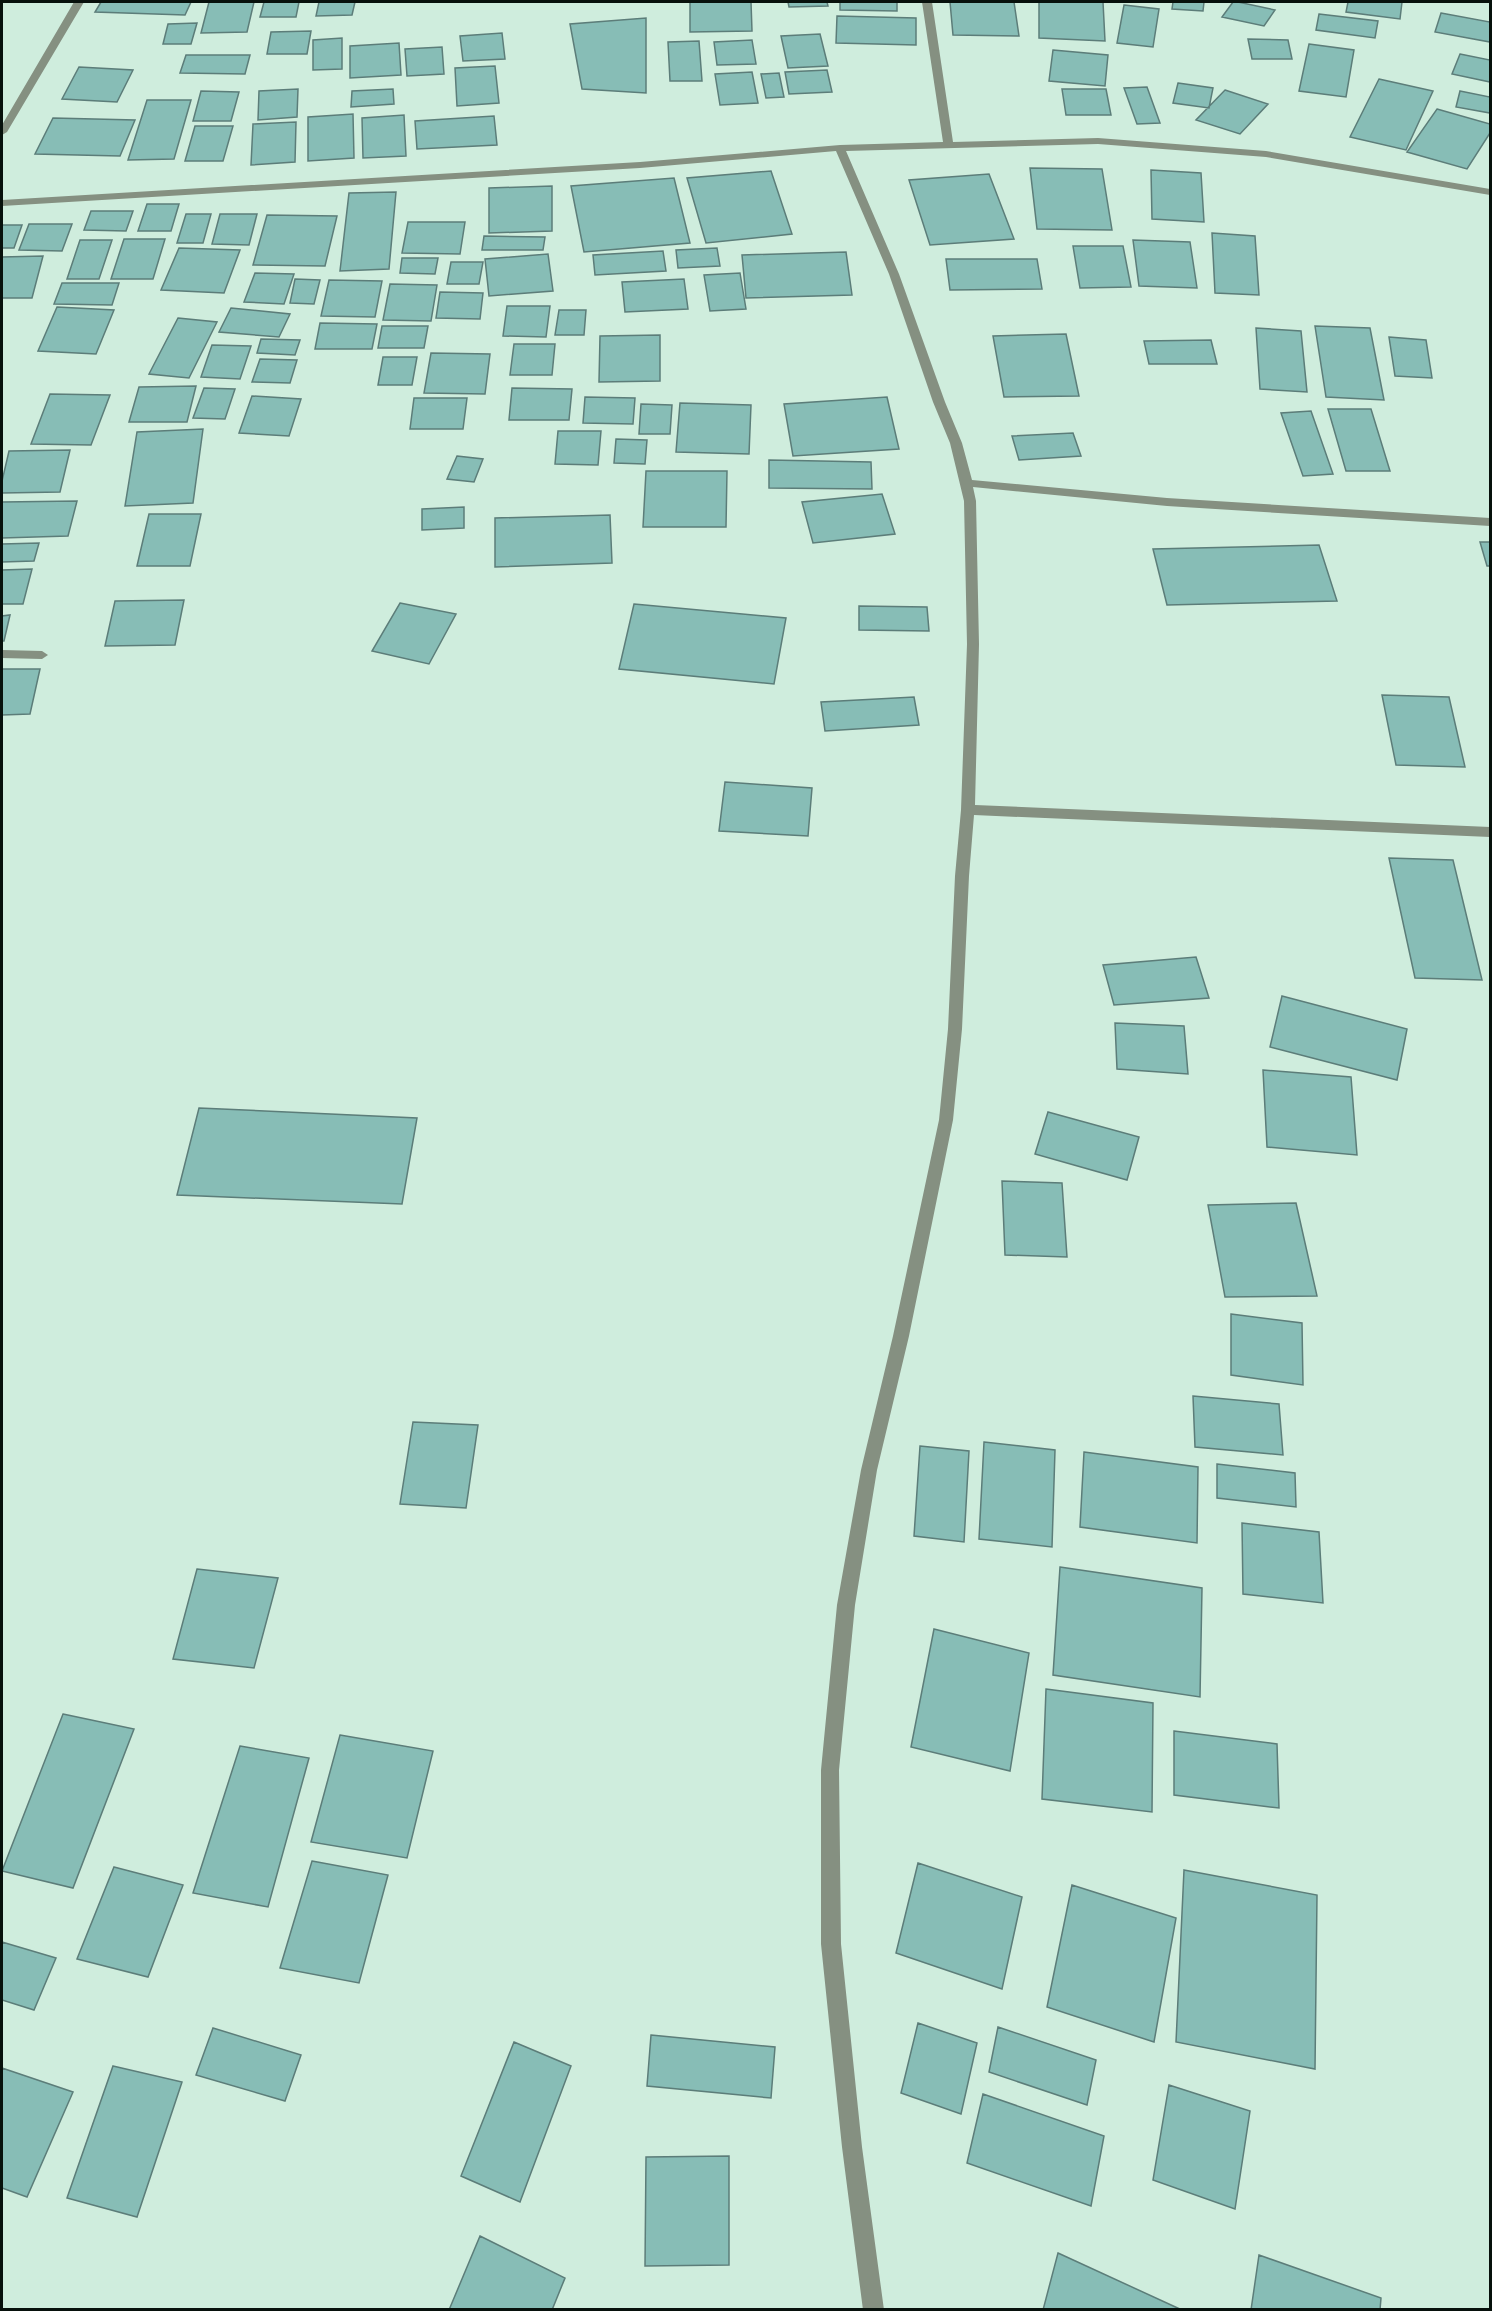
<svg xmlns="http://www.w3.org/2000/svg" width="1492" height="2311" viewBox="0 0 1492 2311" font-family="'DejaVu Sans',sans-serif">
	<style>
		.building { fill: #87bdb6; stroke: #5c7d79; stroke-width: 1.5 }
		.lines { fill: none; stroke-linecap: round; stroke-linejoin: round }
		.street { fill: #859081; fill-rule: evenodd }
	</style>
	<rect width="100%" height="100%" fill="#cfeddd"/>
	<path class="building" d="M 101,2 L 191,2 L 185,15 L 95,12 Z
		M 209,2 L 254,2 L 247,32 L 201,33 Z
		M 264,2 L 299,2 L 296,17 L 260,17 Z
		M 319,2 L 355,2 L 352,15 L 316,16 Z
		M 690,2 L 751,2 L 752,31 L 690,32 Z
		M 788,2 L 827,2 L 828,6 L 789,7 Z
		M 840,2 L 897,2 L 897,11 L 840,10 Z
		M 950,2 L 1014,2 L 1019,36 L 953,35 Z
		M 1039,2 L 1103,2 L 1105,41 L 1039,38 Z
		M 1173,2 L 1204,2 L 1203,11 L 1172,9 Z
		M 1233,2 L 1238,2 L 1275,10 L 1264,26 L 1222,17 Z
		M 1348,2 L 1402,2 L 1400,19 L 1346,12 Z
		M 1124,5 L 1159,9 L 1153,47 L 1117,43 Z
		M 1441,13 L 1490,22 L 1490,42 L 1435,32 Z
		M 1319,14 L 1378,21 L 1375,38 L 1316,30 Z
		M 837,16 L 916,18 L 916,45 L 836,43 Z
		M 646,18 L 646,93 L 582,89 L 570,24 Z
		M 197,23 L 191,44 L 163,44 L 168,24 Z
		M 311,31 L 307,54 L 267,54 L 271,32 Z
		M 502,33 L 505,59 L 463,61 L 460,36 Z
		M 820,34 L 828,66 L 788,68 L 781,36 Z
		M 342,38 L 342,69 L 313,70 L 313,40 Z
		M 1248,39 L 1288,40 L 1292,59 L 1252,59 Z
		M 752,40 L 756,64 L 717,65 L 714,42 Z
		M 699,41 L 702,81 L 670,81 L 668,42 Z
		M 399,43 L 401,75 L 350,78 L 350,46 Z
		M 1309,44 L 1354,50 L 1346,97 L 1299,91 Z
		M 442,47 L 444,74 L 407,76 L 405,49 Z
		M 1053,50 L 1108,55 L 1105,86 L 1049,81 Z
		M 1460,54 L 1490,60 L 1490,82 L 1452,74 Z
		M 186,55 L 250,55 L 245,74 L 180,73 Z
		M 495,66 L 499,103 L 457,106 L 455,68 Z
		M 79,67 L 133,70 L 117,102 L 62,99 Z
		M 827,70 L 832,92 L 789,94 L 785,72 Z
		M 752,72 L 758,103 L 720,105 L 715,74 Z
		M 779,73 L 784,97 L 766,98 L 761,74 Z
		M 1379,79 L 1433,91 L 1406,150 L 1350,137 Z
		M 1178,83 L 1213,88 L 1209,108 L 1173,103 Z
		M 1147,87 L 1160,123 L 1137,124 L 1124,88 Z
		M 298,89 L 297,117 L 258,120 L 259,91 Z
		M 393,89 L 394,104 L 351,107 L 352,91 Z
		M 1062,89 L 1106,89 L 1111,115 L 1066,115 Z
		M 1225,90 L 1268,104 L 1240,134 L 1196,120 Z
		M 201,91 L 239,92 L 231,121 L 193,121 Z
		M 1460,91 L 1490,97 L 1490,113 L 1456,107 Z
		M 147,100 L 191,100 L 174,159 L 128,160 Z
		M 1437,109 L 1490,124 L 1490,133 L 1467,169 L 1407,152 Z
		M 353,114 L 354,158 L 308,161 L 308,117 Z
		M 404,115 L 406,156 L 363,158 L 362,118 Z
		M 494,116 L 497,145 L 417,149 L 415,121 Z
		M 53,118 L 135,120 L 120,156 L 35,154 Z
		M 296,122 L 295,162 L 251,165 L 253,124 Z
		M 195,126 L 233,126 L 223,161 L 185,161 Z
		M 1030,168 L 1102,169 L 1112,230 L 1037,229 Z
		M 1151,170 L 1201,173 L 1204,222 L 1152,219 Z
		M 771,171 L 792,234 L 706,243 L 687,178 Z
		M 989,174 L 1014,239 L 930,245 L 909,180 Z
		M 674,178 L 690,243 L 584,252 L 571,186 Z
		M 552,186 L 552,231 L 489,233 L 489,188 Z
		M 396,192 L 389,269 L 340,271 L 349,193 Z
		M 147,204 L 179,204 L 171,231 L 138,231 Z
		M 91,211 L 133,211 L 126,231 L 84,230 Z
		M 186,214 L 211,214 L 203,243 L 177,243 Z
		M 220,214 L 257,214 L 249,245 L 212,244 Z
		M 267,215 L 337,216 L 325,266 L 253,265 Z
		M 408,222 L 465,222 L 460,254 L 402,253 Z
		M 29,224 L 72,224 L 62,251 L 19,250 Z
		M 2,225 L 22,225 L 14,248 L 2,248 Z
		M 1212,233 L 1255,236 L 1259,295 L 1215,293 Z
		M 484,236 L 545,237 L 543,250 L 482,250 Z
		M 124,239 L 165,239 L 153,279 L 111,279 Z
		M 80,240 L 112,240 L 99,279 L 67,279 Z
		M 1133,240 L 1190,242 L 1197,288 L 1139,286 Z
		M 1073,246 L 1123,246 L 1131,287 L 1080,288 Z
		M 179,248 L 240,250 L 224,293 L 161,290 Z
		M 717,248 L 720,266 L 678,268 L 676,250 Z
		M 663,251 L 666,271 L 595,275 L 593,255 Z
		M 846,252 L 852,295 L 746,298 L 742,255 Z
		M 548,254 L 553,291 L 489,296 L 485,259 Z
		M 43,256 L 32,298 L 2,298 L 2,257 Z
		M 402,258 L 438,258 L 435,274 L 400,273 Z
		M 946,259 L 1037,259 L 1042,289 L 950,290 Z
		M 451,262 L 483,262 L 479,284 L 447,284 Z
		M 255,273 L 294,274 L 284,304 L 244,302 Z
		M 740,273 L 746,309 L 710,311 L 704,275 Z
		M 295,279 L 320,280 L 314,304 L 290,303 Z
		M 684,279 L 688,309 L 625,312 L 622,282 Z
		M 329,280 L 382,281 L 375,317 L 321,316 Z
		M 62,283 L 119,283 L 112,305 L 54,304 Z
		M 390,284 L 437,285 L 431,321 L 383,320 Z
		M 440,292 L 483,293 L 480,319 L 436,318 Z
		M 507,306 L 550,306 L 546,337 L 503,336 Z
		M 57,307 L 114,310 L 96,354 L 38,351 Z
		M 231,308 L 290,314 L 279,337 L 219,332 Z
		M 559,310 L 586,310 L 584,335 L 555,335 Z
		M 178,318 L 217,322 L 189,378 L 149,374 Z
		M 320,323 L 377,324 L 372,349 L 315,349 Z
		M 382,326 L 428,326 L 424,348 L 378,348 Z
		M 1315,326 L 1370,328 L 1384,400 L 1326,397 Z
		M 1256,328 L 1301,331 L 1307,392 L 1260,389 Z
		M 1066,334 L 1079,396 L 1004,397 L 993,336 Z
		M 660,335 L 660,381 L 599,382 L 600,336 Z
		M 1389,337 L 1426,340 L 1432,378 L 1395,376 Z
		M 261,339 L 300,340 L 295,355 L 257,353 Z
		M 1211,340 L 1217,364 L 1149,364 L 1144,341 Z
		M 514,344 L 555,344 L 552,375 L 510,375 Z
		M 212,345 L 251,346 L 240,379 L 201,377 Z
		M 431,353 L 490,354 L 485,394 L 424,393 Z
		M 383,357 L 417,357 L 412,385 L 378,385 Z
		M 260,359 L 297,360 L 290,383 L 252,382 Z
		M 196,386 L 187,422 L 129,422 L 139,387 Z
		M 204,388 L 235,389 L 225,419 L 193,418 Z
		M 512,388 L 572,389 L 569,420 L 509,420 Z
		M 50,394 L 110,395 L 91,445 L 31,444 Z
		M 252,396 L 301,399 L 289,436 L 239,433 Z
		M 585,397 L 635,398 L 633,424 L 583,423 Z
		M 887,397 L 899,449 L 793,456 L 784,404 Z
		M 414,398 L 467,398 L 463,429 L 410,429 Z
		M 680,403 L 751,405 L 749,454 L 676,452 Z
		M 641,404 L 672,405 L 670,434 L 639,434 Z
		M 1328,409 L 1371,409 L 1390,471 L 1346,471 Z
		M 1311,411 L 1333,474 L 1303,476 L 1281,413 Z
		M 203,429 L 193,503 L 125,506 L 137,432 Z
		M 558,431 L 601,431 L 598,465 L 555,464 Z
		M 1073,433 L 1081,456 L 1019,460 L 1012,436 Z
		M 616,439 L 647,440 L 645,464 L 614,463 Z
		M 70,450 L 60,492 L 2,493 L 2,481 L 9,451 Z
		M 457,456 L 483,459 L 474,482 L 447,479 Z
		M 769,460 L 871,462 L 872,489 L 769,488 Z
		M 646,471 L 727,471 L 726,527 L 643,527 Z
		M 882,494 L 895,534 L 813,543 L 802,502 Z
		M 77,501 L 68,536 L 2,538 L 2,502 Z
		M 464,507 L 464,528 L 422,530 L 422,509 Z
		M 149,514 L 201,514 L 190,566 L 137,566 Z
		M 610,515 L 612,563 L 495,567 L 495,518 Z
		M 1480,542 L 1490,542 L 1490,566 L 1487,566 Z
		M 39,543 L 34,561 L 2,562 L 2,544 Z
		M 1319,545 L 1337,601 L 1167,605 L 1153,549 Z
		M 32,569 L 23,604 L 2,604 L 2,570 Z
		M 184,600 L 175,645 L 105,646 L 115,601 Z
		M 400,603 L 456,614 L 429,664 L 372,651 Z
		M 634,604 L 786,618 L 774,684 L 619,669 Z
		M 859,606 L 927,607 L 929,631 L 859,630 Z
		M 10,615 L 4,641 L 2,641 L 2,616 Z
		M 2,669 L 40,669 L 30,714 L 2,715 Z
		M 1382,695 L 1449,697 L 1465,767 L 1396,765 Z
		M 914,697 L 919,725 L 825,731 L 821,702 Z
		M 725,782 L 812,788 L 808,836 L 719,831 Z
		M 1389,858 L 1453,860 L 1482,980 L 1415,978 Z
		M 1196,957 L 1209,998 L 1114,1005 L 1103,965 Z
		M 1282,996 L 1407,1029 L 1397,1080 L 1270,1047 Z
		M 1115,1023 L 1184,1026 L 1188,1074 L 1117,1069 Z
		M 1263,1070 L 1351,1077 L 1357,1155 L 1267,1147 Z
		M 199,1108 L 417,1118 L 402,1204 L 177,1195 Z
		M 1048,1112 L 1139,1137 L 1127,1180 L 1035,1154 Z
		M 1002,1181 L 1062,1183 L 1067,1257 L 1005,1255 Z
		M 1296,1203 L 1317,1296 L 1225,1297 L 1208,1205 Z
		M 1231,1314 L 1302,1323 L 1303,1385 L 1231,1375 Z
		M 1193,1396 L 1279,1404 L 1283,1455 L 1195,1447 Z
		M 413,1422 L 478,1425 L 466,1508 L 400,1504 Z
		M 984,1442 L 1055,1450 L 1052,1547 L 979,1539 Z
		M 920,1446 L 969,1451 L 964,1542 L 914,1536 Z
		M 1084,1452 L 1198,1467 L 1197,1543 L 1080,1527 Z
		M 1217,1464 L 1295,1473 L 1296,1507 L 1217,1498 Z
		M 1242,1523 L 1319,1532 L 1323,1603 L 1243,1594 Z
		M 1060,1567 L 1202,1588 L 1200,1697 L 1053,1675 Z
		M 197,1569 L 278,1578 L 254,1668 L 173,1659 Z
		M 934,1629 L 1029,1653 L 1010,1771 L 911,1747 Z
		M 1046,1689 L 1153,1703 L 1152,1812 L 1042,1799 Z
		M 63,1714 L 134,1729 L 73,1888 L 2,1871 Z
		M 1174,1731 L 1277,1744 L 1279,1808 L 1174,1795 Z
		M 340,1735 L 433,1751 L 407,1858 L 311,1842 Z
		M 240,1746 L 309,1758 L 268,1907 L 193,1893 Z
		M 312,1861 L 388,1875 L 359,1983 L 280,1968 Z
		M 918,1863 L 1022,1897 L 1002,1989 L 896,1953 Z
		M 114,1867 L 183,1885 L 148,1977 L 77,1959 Z
		M 1184,1870 L 1317,1895 L 1315,2069 L 1176,2042 Z
		M 1072,1885 L 1176,1918 L 1154,2042 L 1047,2007 Z
		M 2,1942 L 56,1958 L 34,2010 L 2,2000 Z
		M 918,2023 L 977,2043 L 961,2114 L 901,2093 Z
		M 998,2027 L 1096,2060 L 1087,2105 L 989,2072 Z
		M 213,2028 L 301,2055 L 285,2101 L 196,2075 Z
		M 651,2035 L 775,2047 L 771,2098 L 647,2086 Z
		M 514,2042 L 571,2066 L 520,2202 L 461,2176 Z
		M 113,2066 L 182,2082 L 137,2217 L 67,2198 Z
		M 2,2068 L 73,2092 L 27,2197 L 2,2188 Z
		M 1169,2085 L 1250,2111 L 1235,2209 L 1153,2180 Z
		M 983,2094 L 1104,2136 L 1091,2206 L 967,2163 Z
		M 729,2156 L 729,2265 L 645,2266 L 646,2157 Z
		M 480,2236 L 565,2278 L 552,2310 L 449,2310 Z
		M 1058,2253 L 1182,2310 L 1043,2310 Z
		M 1259,2255 L 1381,2298 L 1380,2310 L 1251,2310 Z"/>
	<g class="lines">
		<path class="street" d="M 74,2 L 84,2 L 7,132 L 2,135 L 2,125 Z
			M 922,2 L 932,2 L 953,142 L 1098,138 L 1266,151 L 1490,189 L 1490,195 L 1266,157 L 1098,144 L 846,151 L 899,274 L 945,402 L 962,443 L 972,480 L 1167,498 L 1490,518 L 1490,526 L 1167,506 L 973,487 L 976,501 L 979,644 L 975,805 L 1490,827 L 1490,837 L 974,815 L 969,876 L 962,1029 L 953,1120 L 909,1336 L 877,1470 L 855,1605 L 839,1770 L 841,1944 L 862,2147 L 884,2310 L 863,2310 L 842,2147 L 821,1944 L 821,1770 L 837,1605 L 861,1470 L 893,1336 L 939,1120 L 948,1029 L 955,876 L 961,810 L 967,644 L 964,501 L 950,443 L 933,402 L 889,274 L 836,151 L 640,168 L 2,206 L 2,200 L 640,162 L 840,145 L 943,142 Z
			M 2,650 L 42,651 L 48,655 L 42,659 L 2,658 Z"/>
	</g>
	<rect width="1492" height="2311" fill="none" stroke="#07110c" stroke-width="6"/>
</svg>
